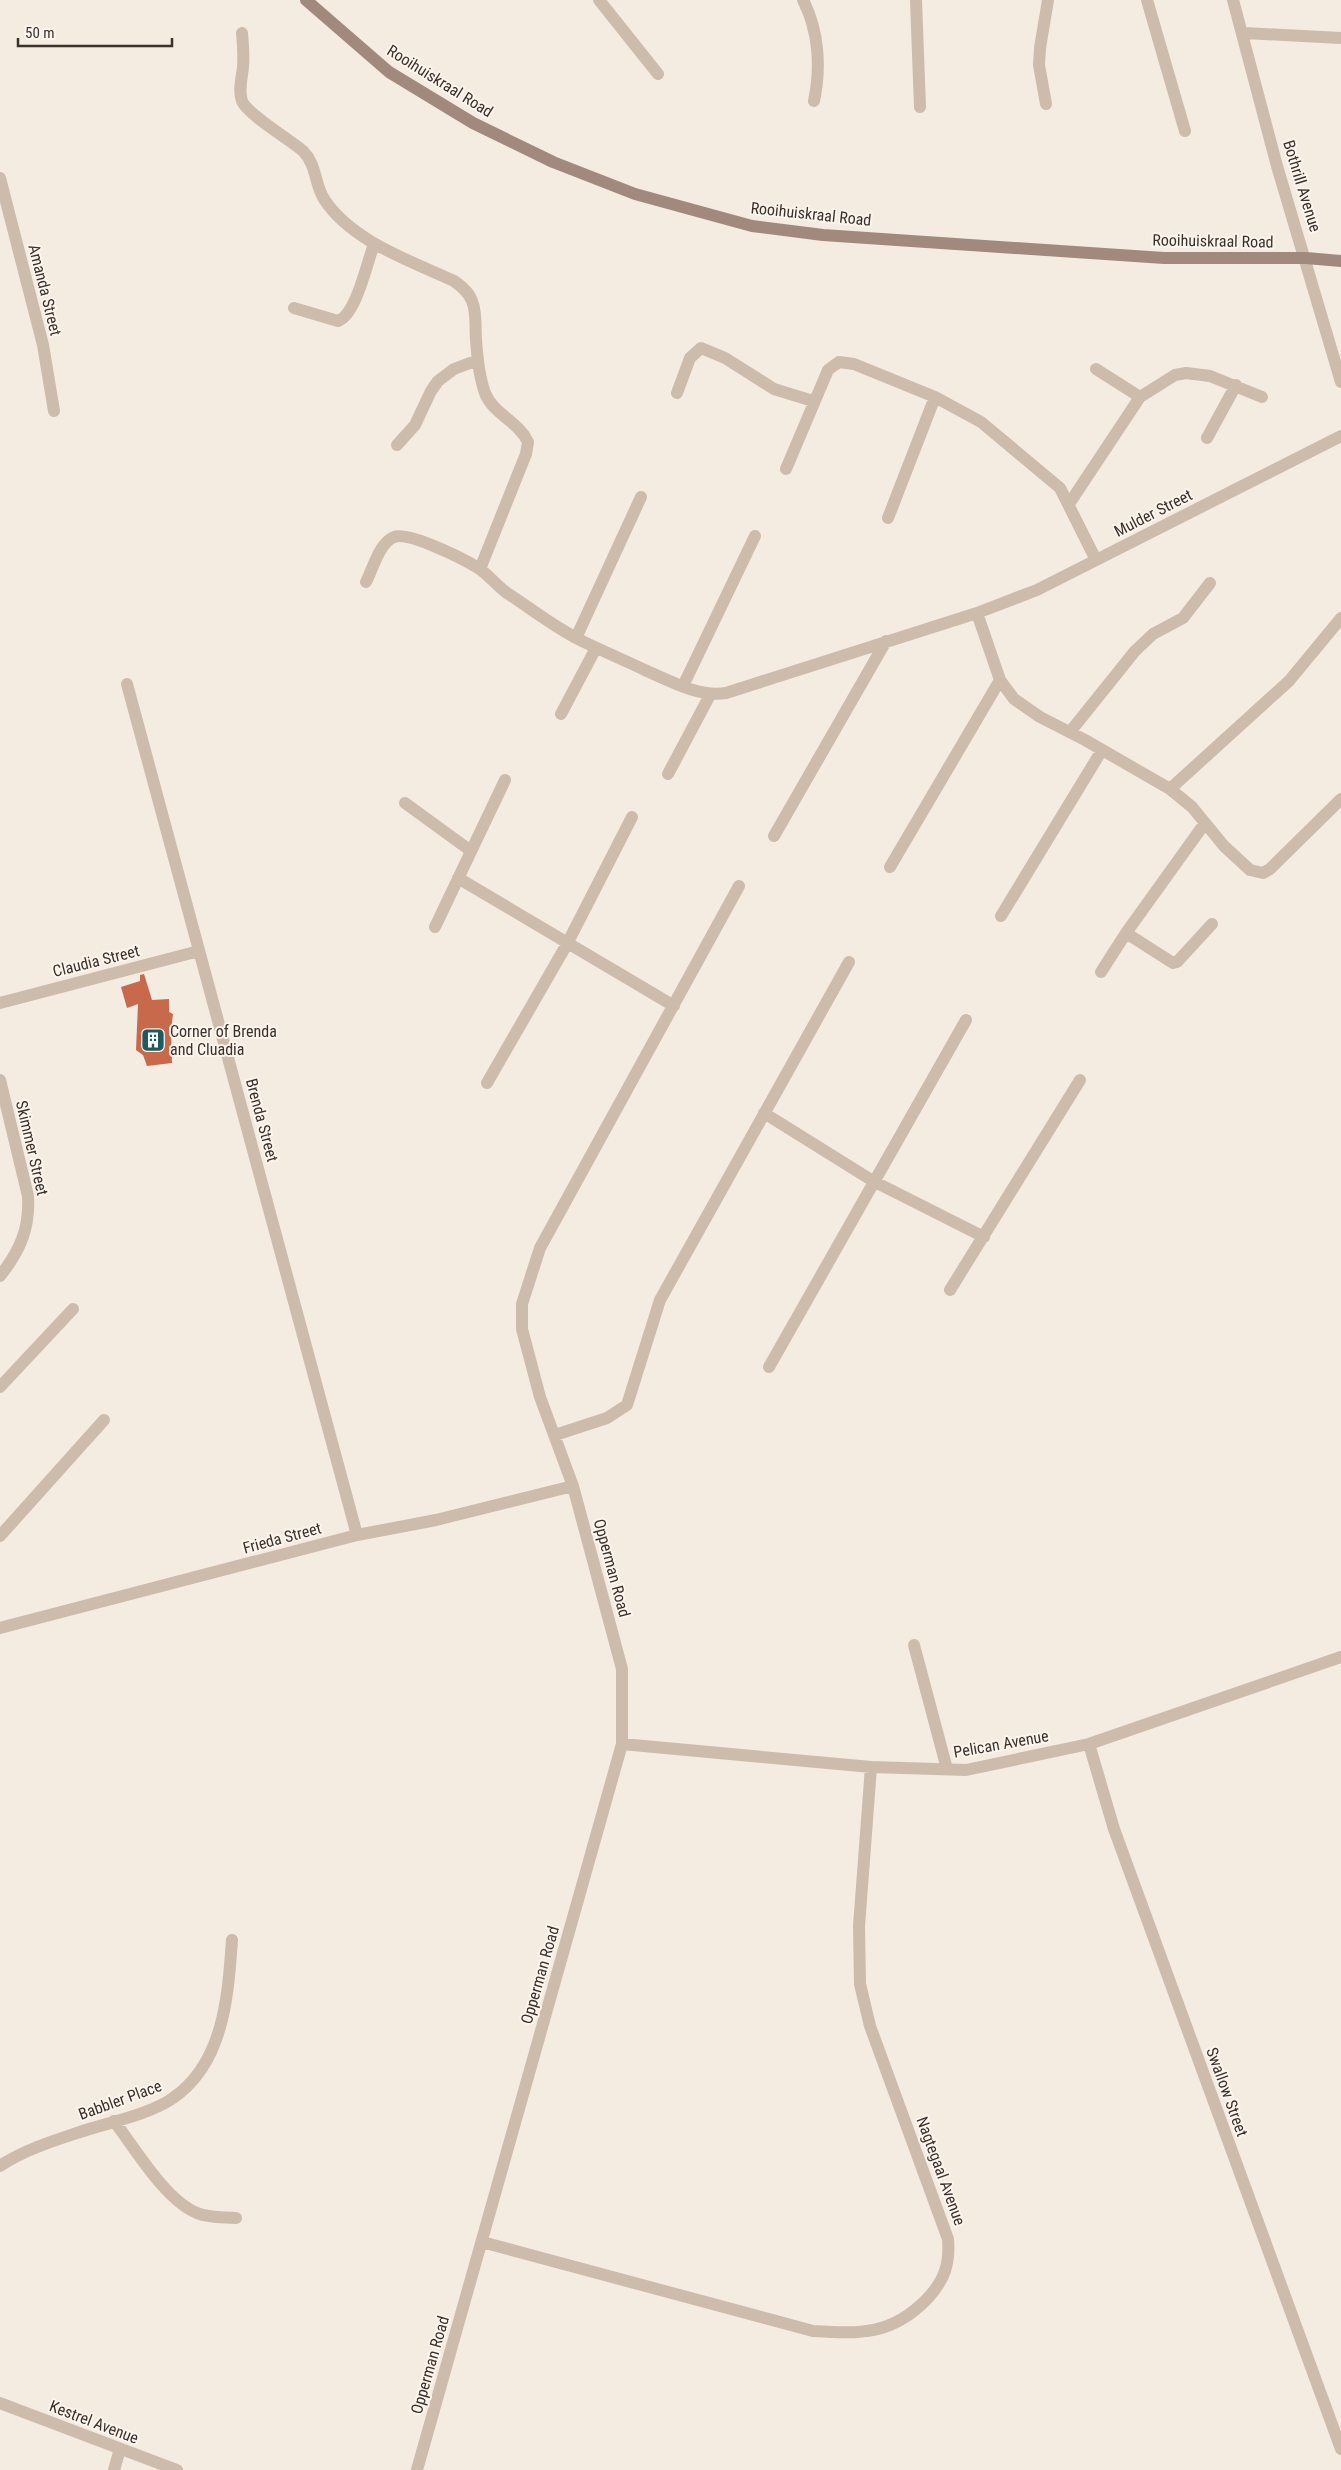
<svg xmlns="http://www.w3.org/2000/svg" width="1341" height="2470" viewBox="0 0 1341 2470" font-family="'Roboto Condensed',sans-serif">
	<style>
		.building { fill: #c8694b }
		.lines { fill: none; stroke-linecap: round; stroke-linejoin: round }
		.service { stroke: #cdbbac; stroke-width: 12 }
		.minor { stroke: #cdbbac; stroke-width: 12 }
		.tertiary { stroke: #cdbbac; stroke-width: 12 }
		.secondary { stroke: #a18a7d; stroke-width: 12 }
		.labels { text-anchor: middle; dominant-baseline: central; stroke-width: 4; stroke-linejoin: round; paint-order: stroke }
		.street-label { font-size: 16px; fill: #3b302b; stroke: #fbf5ee }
		.poi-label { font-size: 16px; fill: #3b302b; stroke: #fbf5ee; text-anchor: start }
	</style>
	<rect width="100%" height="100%" fill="#f4ebe1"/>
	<path class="building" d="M 144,974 L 152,1000 L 169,999 L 169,1012 L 173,1014 L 171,1030 L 172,1063 L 147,1066 L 143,1055 L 136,1050 L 138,1004 L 127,1008 L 121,987 L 140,981 L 140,975 Z"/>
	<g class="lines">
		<path class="service" d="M 914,1645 L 947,1769"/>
		<path class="minor" d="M 599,0 L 658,74
			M 803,0 C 819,31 821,68 814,101
			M 916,0 L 920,107
			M 1147,0 L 1185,131
			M 1233,0 L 1277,166 L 1341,382
			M 242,33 C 243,44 244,56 243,67 C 242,78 238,90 242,101 C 247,114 289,139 303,151 C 317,165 314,183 324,199 C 351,241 411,261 454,281 C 461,286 469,292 472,301 C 477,313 475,327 476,339 C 477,356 479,376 485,393 C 493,414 518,421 528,442 L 526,454 L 480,569
			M 1244,33 L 1341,38
			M 1046,104 L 1039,65 L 1040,48 L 1048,0
			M 0,178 L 43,345 L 54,411
			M 294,308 L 338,321 C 356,315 367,263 374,244
			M 1096,369 L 1140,397
			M 677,393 L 690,358 L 701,348 L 725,358 L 774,389 L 813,401
			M 1207,438 L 1236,385
			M 397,445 L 415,425 L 431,391 L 438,381 L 454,369 L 478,360
			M 786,469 L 828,370 L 839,362 L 854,364 L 935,397 L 981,422 L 1060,488 L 1096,560
			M 1069,504 L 1140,397 L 1175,375 L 1186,373 L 1210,376 L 1262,397
			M 888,518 L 935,397
			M 366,582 C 373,569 379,543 394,537 C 408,531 464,559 478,568 C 489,575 497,586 507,593 C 530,608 553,626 578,639 C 600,650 624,660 647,671 C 672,682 699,697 726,693 L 977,613 L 1037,590 L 1341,436
			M 977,613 L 1000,680 L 1014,699 L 1040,717 L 1085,740 L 1170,789 L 1192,807 L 1224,846 L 1250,870 L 1263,873 L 1270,869 L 1341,799
			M 576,638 L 641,497
			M 127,684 L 357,1535
			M 683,686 L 755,536
			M 561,714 L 596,648
			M 1070,732 L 1135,651 L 1153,634 L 1183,618 L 1210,583
			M 668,774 L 710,695
			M 1170,789 L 1289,681 L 1341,618
			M 405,803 L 471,851
			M 774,836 L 886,641
			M 890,867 L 1000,680
			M 458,878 L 674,1006
			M 1001,916 L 1102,750
			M 435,927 L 505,780
			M 1126,933 L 1173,963 L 1177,962 L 1212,924
			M 1101,972 L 1126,933 L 1205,823
			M 0,1003 L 199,951
			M 0,1080 L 28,1196 C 30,1228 20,1251 0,1276
			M 487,1083 L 567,944 L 632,817
			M 764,1113 L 873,1181 L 984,1237
			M 950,1290 L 1080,1080
			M 769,1367 L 966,1020
			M 0,1387 L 73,1309
			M 555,1435 L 607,1418 L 627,1405 L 660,1300 L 849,962
			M 0,1536 L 104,1420
			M 0,1628 L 357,1535 L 436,1520 L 573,1486
			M 622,1744 L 871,1767 L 966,1770 L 1089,1744 L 1341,1657
			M 1089,1744 L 1114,1829 L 1341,2449
			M 114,2121 C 135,2148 165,2200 197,2213 C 208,2218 224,2217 236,2218
			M 0,2166 C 24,2150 53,2141 80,2132 C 107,2123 151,2114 173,2098 C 224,2063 228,1996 232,1940
			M 482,2242 L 813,2331 C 861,2334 892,2335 927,2299 C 945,2280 950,2263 948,2239 L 870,2026 L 860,1984 L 859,1926 L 871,1767
			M 114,2470 L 120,2449
			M 417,2470 L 622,1744 L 622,1669 L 573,1486 L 540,1397 L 522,1329 L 522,1304 L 540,1248 L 739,886"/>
		<path class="tertiary" d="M 0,2403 L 177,2470"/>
		<path class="secondary" d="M 306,0 L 389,72 L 473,123 L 553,162 L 635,194 L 752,226 L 823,235 L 1164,258 L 1306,258 L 1341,261"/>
	</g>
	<defs>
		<g id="building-square" transform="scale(1.25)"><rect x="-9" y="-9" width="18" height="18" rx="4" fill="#1f5a5e" stroke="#fbf5ee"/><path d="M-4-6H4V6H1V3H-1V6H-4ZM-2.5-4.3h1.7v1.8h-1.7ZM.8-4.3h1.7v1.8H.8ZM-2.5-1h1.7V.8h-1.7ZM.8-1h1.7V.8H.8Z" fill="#fff"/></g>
	</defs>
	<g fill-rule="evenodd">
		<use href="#building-square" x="153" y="1040"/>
	</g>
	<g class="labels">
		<g class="street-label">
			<text transform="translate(440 81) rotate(32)">Rooihuiskraal Road</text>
			<text transform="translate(1302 186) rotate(73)">Bothrill Avenue</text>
			<text transform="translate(811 214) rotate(6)">Rooihuiskraal Road</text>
			<text transform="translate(1213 241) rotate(1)">Rooihuiskraal Road</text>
			<text transform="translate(45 290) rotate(76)">Amanda Street</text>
			<text transform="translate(1153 513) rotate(-27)">Mulder Street</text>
			<text transform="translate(96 961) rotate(-14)">Claudia Street</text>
			<text transform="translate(262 1120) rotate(75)">Brenda Street</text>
			<text transform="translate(32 1148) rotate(77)">Skimmer Street</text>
			<text transform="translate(282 1538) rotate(-15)">Frieda Street</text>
			<text transform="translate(612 1568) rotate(75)">Opperman Road</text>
			<text transform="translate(1001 1744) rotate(-10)">Pelican Avenue</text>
			<text transform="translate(540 1975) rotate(-74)">Opperman Road</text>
			<text transform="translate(1227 2092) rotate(70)">Swallow Street</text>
			<text transform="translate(120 2100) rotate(-20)">Babbler Place</text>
			<text transform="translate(941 2171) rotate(70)">Nagtegaal Avenue</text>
			<text transform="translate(430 2365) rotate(-74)">Opperman Road</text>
			<text transform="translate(94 2422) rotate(21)">Kestrel Avenue</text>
		</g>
		<g class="poi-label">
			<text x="170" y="1031">Corner of Brenda<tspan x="170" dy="18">and Cluadia</tspan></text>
		</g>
	</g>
	<path d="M18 38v8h154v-8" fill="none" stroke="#3b302b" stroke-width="2.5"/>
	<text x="25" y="38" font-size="15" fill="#3b302b" stroke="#fbf5ee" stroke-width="4" paint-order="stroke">50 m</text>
</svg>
